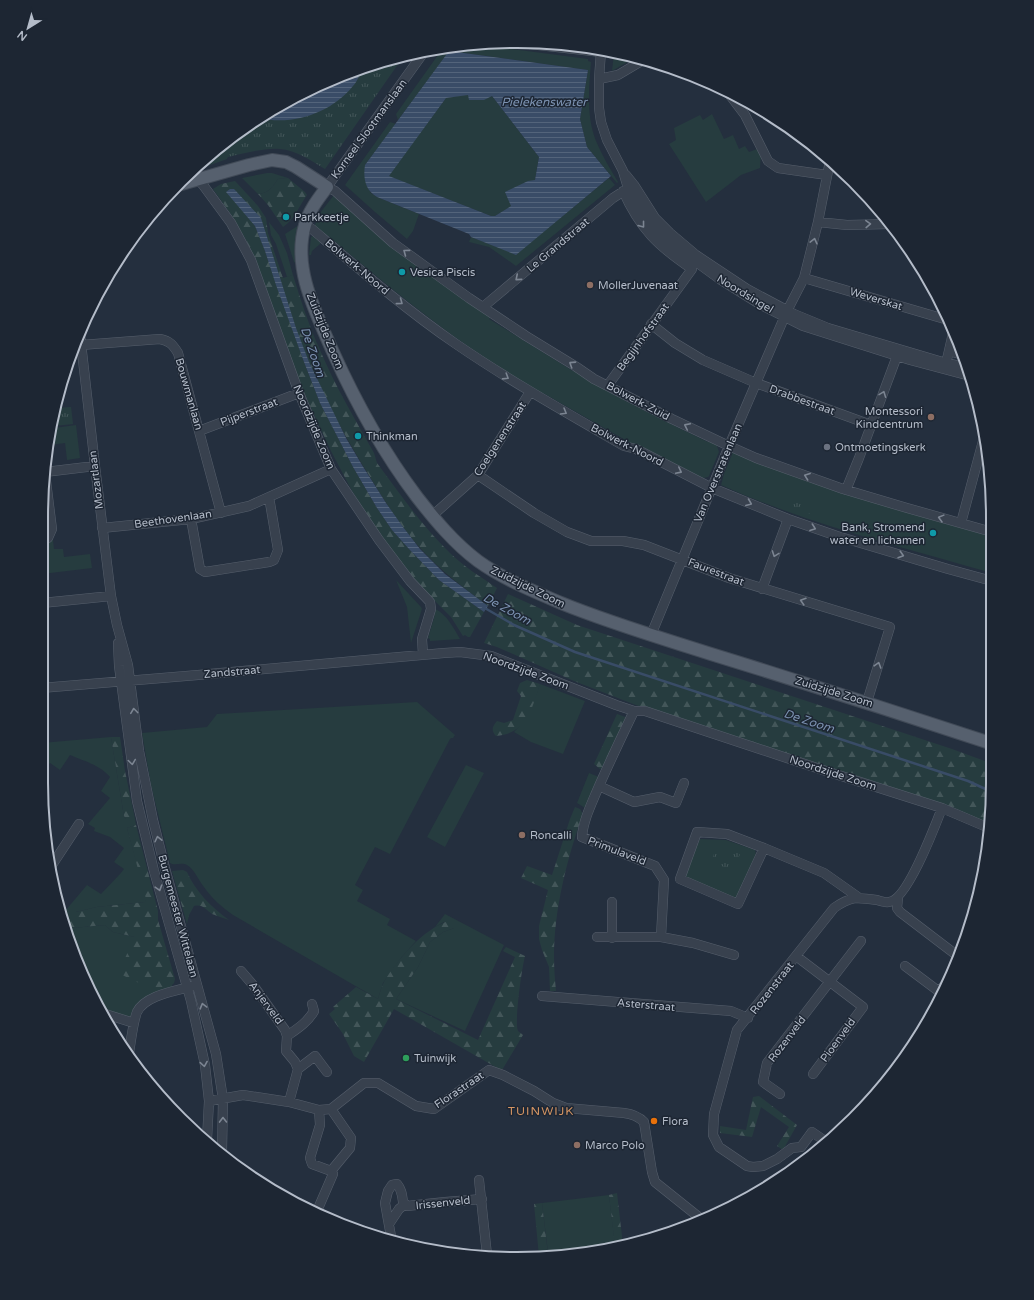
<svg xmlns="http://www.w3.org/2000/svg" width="1034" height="1300" viewBox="0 0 1034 1300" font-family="'Varela Round',sans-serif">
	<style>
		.grass { fill: #263c3f }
		.forest { fill: url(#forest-firs) }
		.park { fill: url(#park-tufts) }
		.water { fill: url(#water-rules); fill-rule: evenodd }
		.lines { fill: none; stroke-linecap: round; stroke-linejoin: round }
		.stream { stroke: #394c67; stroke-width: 2.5 }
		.minor-casing { stroke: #565f6c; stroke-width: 10 }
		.major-casing { stroke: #414a57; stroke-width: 14 }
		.minor { stroke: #38414e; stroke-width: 9 }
		.major { stroke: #56606e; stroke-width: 12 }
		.oneway { stroke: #7c8592 }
		.culture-dot { fill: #0f9aa8; stroke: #1d2633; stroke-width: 1.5 }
		.education-dot { fill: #8d6e63; stroke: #1d2633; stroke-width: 1.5 }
		.worship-dot { fill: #6b7280; stroke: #1d2633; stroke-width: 1.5 }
		.leisure-dot { fill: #2e9e5b; stroke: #1d2633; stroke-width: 1.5 }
		.food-dot { fill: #e8710a; stroke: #1d2633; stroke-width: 1.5 }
		.labels { text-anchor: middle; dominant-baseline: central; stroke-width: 3; stroke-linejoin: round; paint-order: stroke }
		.street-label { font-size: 11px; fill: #b4bcc9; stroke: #1d2633 }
		.poi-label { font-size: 11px; fill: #b4bcc9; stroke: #1d2633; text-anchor: start }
		.water-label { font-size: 12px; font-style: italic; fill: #7c92b1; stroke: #1d2633 }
		.neighbourhood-label { font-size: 12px; letter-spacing: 1px; fill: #d59563; stroke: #1d2633 }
		.rim { fill: none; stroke: #b4bcc9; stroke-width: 2 }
	</style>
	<defs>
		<pattern id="forest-firs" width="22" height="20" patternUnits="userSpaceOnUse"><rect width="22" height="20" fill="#263c3f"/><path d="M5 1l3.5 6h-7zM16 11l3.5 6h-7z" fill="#435659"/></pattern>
		<pattern id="park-tufts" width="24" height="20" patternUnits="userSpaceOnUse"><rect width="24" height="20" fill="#263c3f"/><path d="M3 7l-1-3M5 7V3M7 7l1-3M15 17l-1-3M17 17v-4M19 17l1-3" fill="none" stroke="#435659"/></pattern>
		<pattern id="water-rules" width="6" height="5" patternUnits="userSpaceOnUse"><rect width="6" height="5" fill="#394c67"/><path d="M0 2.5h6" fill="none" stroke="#53647b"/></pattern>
	</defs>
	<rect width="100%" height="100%" fill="#242f3e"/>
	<path class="grass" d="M 474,44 L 588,59 L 588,61 L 591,62 C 589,88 586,116 596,141 C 602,155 610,169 618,182 L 617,183 L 587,147 L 580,119 L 588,70 L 450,51 L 398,120 L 396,114 L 443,48 L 455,45 Z
		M 614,53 L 636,57 L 612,71 Z
		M 468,94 L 470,100 L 492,96 L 539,157 L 535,180 L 512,206 L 495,216 L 491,216 L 388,176 L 446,98 Z
		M 712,114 L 724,139 L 733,135 L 739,149 L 745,146 L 749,152 L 757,149 L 761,154 L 760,168 L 741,175 L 706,202 L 669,144 L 676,140 L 674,128 L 700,115 L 703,120 Z
		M 390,122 L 396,124 L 365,165 L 367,186 L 371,193 L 377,197 L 419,214 L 413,231 L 407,239 L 375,212 L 345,185 Z
		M 267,173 L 272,173 L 288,178 L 278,179 C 272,188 269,193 258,194 L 242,178 Z
		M 609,178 L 615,185 L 516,266 L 489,247 L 469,242 L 471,237 L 516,254 Z
		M 334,195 L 491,316 L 489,319 L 573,371 L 575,369 L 618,397 L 677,427 L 708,442 L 710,440 L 717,444 L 717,446 L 719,452 L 709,476 L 708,477 L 703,478 L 702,480 L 698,476 L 626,443 L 627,441 L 543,393 L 542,396 C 517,378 491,362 466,345 C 418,311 372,273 327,235 L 325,237 L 314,227 L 320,213 Z
		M 269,222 L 279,235 L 287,253 L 293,275 L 287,277 L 276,244 L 271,235 Z
		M 299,225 L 297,234 L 295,263 L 294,262 L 285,234 Z
		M 313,236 L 320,242 L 320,244 L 312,251 L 311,255 L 309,255 L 311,237 Z
		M 76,425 L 80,458 L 67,460 L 65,443 L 50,445 L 54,428 Z
		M 733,452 L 892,508 L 992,537 L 992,573 C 901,547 808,524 721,485 L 724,474 Z
		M 53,540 L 54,549 L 63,549 L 64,557 L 90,554 L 92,568 L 42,574 L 42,550 L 44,549 L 43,541 Z
		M 396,580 L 421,607 L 422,609 L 411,643 L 407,607 Z
		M 435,609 C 447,614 454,629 460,639 L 430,641 L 430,639 L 428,638 L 434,618 Z
		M 540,684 L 585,701 L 563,754 L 531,742 L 514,732 C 529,717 533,703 540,684 Z
		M 417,702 L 455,735 L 453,738 L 451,738 L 450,739 L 390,854 L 375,847 L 355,885 L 363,890 L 357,901 L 390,919 L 387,925 L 416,941 L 401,958 L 383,983 L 378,999 L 233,915 C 222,907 212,899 204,887 C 198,880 195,870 187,865 C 181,862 175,866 170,863 L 151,785 L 142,733 L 207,727 L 217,714 Z
		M 111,737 L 124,816 L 126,819 L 135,819 L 136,825 L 127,828 L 147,899 L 145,902 L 97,907 L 76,912 L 60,912 L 57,906 L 65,911 L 87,885 L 101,894 L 120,874 L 124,869 L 114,862 L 124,848 L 110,837 L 94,831 L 95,828 L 88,824 L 110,798 L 101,791 L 110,777 C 100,765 84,761 70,755 L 60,770 L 50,763 L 41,773 L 41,743 Z
		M 466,765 L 484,773 L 445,847 L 427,837 Z
		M 589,773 L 599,777 L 585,808 L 577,803 Z
		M 700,839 L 726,840 L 755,850 L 756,855 L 736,900 L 682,877 Z
		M 445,914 L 504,945 L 465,1031 L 396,999 L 418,967 L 430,942 L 443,932 L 454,928 L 444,922 L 435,927 Z
		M 105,925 L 113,932 L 135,937 L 158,992 L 130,1019 L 104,1012 L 99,1003 L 97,1002 L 73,944 L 72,928 Z
		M 609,1195 L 615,1244 L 548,1253 L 542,1203 Z"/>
	<path class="forest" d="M 227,140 L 231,147 L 227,159 L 199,169 L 197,167 Z
		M 288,178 L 305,192 L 307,195 C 299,206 295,219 283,227 L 268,205 L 258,194 C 269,193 272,188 278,179 Z
		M 235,181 L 258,206 L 266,218 L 268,233 L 283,278 L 293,275 C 301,301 309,326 320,350 C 335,386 355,419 374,453 L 377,463 C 400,494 422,526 450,553 C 464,567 481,577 497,588 L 488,606 C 464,588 441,571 421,549 C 401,527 385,502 370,477 C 347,440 326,402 309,362 C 289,316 275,266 261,218 L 242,210 L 255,226 L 265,251 L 304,362 L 320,403 L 353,467 L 377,508 L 392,530 L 409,549 L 439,580 L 484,612 L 470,637 L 468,637 L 465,635 L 463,636 L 451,617 L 413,579 L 396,557 L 366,514 L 351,489 L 331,451 L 301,387 L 257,264 L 247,242 L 230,213 L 213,189 L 221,184 Z
		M 508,594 L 577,625 L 952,749 L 993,764 L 993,783 L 989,824 L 641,707 L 574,681 L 497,647 L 484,643 Z
		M 527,680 L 540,684 C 532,709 526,734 496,736 C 491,730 492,727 497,721 L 504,723 L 513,720 L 521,696 L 517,691 L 520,683 Z
		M 617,714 L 628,718 L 603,768 L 600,769 L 594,764 Z
		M 111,737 L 120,737 L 125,771 L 135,819 L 126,819 L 124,816 Z
		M 575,807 L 580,809 L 583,814 C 567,858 554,910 554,957 C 554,969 555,980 556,991 L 550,991 L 549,967 L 542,950 L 539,939 L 539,926 L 548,890 L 521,878 L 527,866 L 552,875 L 570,819 Z
		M 136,825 L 158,911 L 158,920 L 175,979 L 174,983 L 172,985 L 172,988 L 158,992 L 118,973 L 135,937 L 113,932 L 105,925 L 72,928 L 73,944 L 60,912 L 76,912 L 97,907 L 145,902 L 146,899 L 127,828 Z
		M 183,870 L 187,872 C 195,891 212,908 229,920 C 223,918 217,916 212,914 C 206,910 203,904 194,906 L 189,915 L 187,924 L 172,871 Z
		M 449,921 L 455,923 L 454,928 L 443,932 L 430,942 L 418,967 L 396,999 L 478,1040 L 515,957 L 503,951 L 506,947 L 525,956 C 522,967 514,1023 518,1031 C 519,1032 521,1033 523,1035 L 502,1070 L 492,1065 L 394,1009 L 364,1062 L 354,1056 L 343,1034 L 329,1014 L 335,1009 L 333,1007 L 356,987 L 378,999 C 380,993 381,987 384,982 C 397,960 424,928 449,921 Z
		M 759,1096 L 797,1125 L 783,1150 L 777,1146 L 789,1127 L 761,1107 L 752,1137 L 720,1133 L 720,1126 L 746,1130 L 753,1097 Z
		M 617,1193 L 623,1245 L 615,1246 L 609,1195 Z
		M 542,1203 L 548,1255 L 539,1256 L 534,1204 Z
		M 609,1245 L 609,1247 L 554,1254 L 554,1252 Z"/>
	<path class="park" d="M 403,57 L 325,169 C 312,161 296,150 280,149 C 262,147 230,157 211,161 L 208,158 L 227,140 L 279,105 L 364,66 Z
		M 71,407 L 73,424 L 54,426 L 57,408 Z
		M 797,495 L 815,501 L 811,514 L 792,508 Z
		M 717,845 L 740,854 L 734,871 L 711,862 Z"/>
	<path class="water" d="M 449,51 L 588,70 L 580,119 L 587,147 L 611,176 L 516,255 L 471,237 L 469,234 L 377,197 C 365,190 363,178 365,165 ZM 468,95 L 469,100 L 484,100 L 492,96 L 539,157 L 535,180 L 528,181 L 505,192 L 511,206 L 495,216 L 491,216 L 389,176 L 446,98 Z
		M 363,67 C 360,73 358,81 353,86 C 331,113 293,126 259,118 L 279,105 Z
		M 230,189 L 234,189 L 261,218 L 296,328 L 309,362 L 346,438 L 362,465 L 386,503 L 403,527 L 420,549 L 445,574 L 488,606 L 484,612 L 439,580 L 409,549 L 392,530 L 377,508 L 353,467 L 320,403 L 304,362 L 276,285 L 265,251 L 255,226 L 226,192 Z"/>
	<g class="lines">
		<path class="stream" d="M 483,607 L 514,625 L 575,652 L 968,781 L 992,792"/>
		<g class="minor-casing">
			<path id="minor" d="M 520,43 L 601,52
				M 601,51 L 599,79 L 599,108 L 601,122 L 607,140 L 623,171 L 628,188 L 642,211 L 651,224 L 677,248 L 721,280 L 761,305 L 803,326 L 910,360 L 970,376
				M 424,52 L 327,187 L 335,191 L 393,243 L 433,272 L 469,298 L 526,336 L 575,366 L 594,379 L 672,419 L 729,446 L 756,458 L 843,489 L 907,508 L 992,532
				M 599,79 L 618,75 L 645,59
				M 726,90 L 745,115 L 768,161 L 778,168 L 827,175
				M 191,173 L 203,185 L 231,223 L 251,260 L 299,393 L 331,469 L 379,540 L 410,581 L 430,602 L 431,609 L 422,639 L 423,655
				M 626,175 L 634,185 L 655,218 L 670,233 L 696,255 L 747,289 L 794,314 L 828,328 L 946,363 L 969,368
				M 818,222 L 847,225 L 890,224
				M 305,225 L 312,229 C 359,269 405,309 456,344 C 510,381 567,413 624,446 L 636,449 L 712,488 L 788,519 L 837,536 L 948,569 L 992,581
				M 804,278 L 948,320
				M 483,307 L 613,198 L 627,189
				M 651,324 L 675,343 L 703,360 L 756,383 L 871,425
				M 80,334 L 95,466 L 111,596 L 117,625 L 128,665 L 139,751 L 153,820 L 165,868 L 216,1054 L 223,1099 L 222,1152
				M 81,345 L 160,339 C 170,341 173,345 178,353 L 221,513
				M 949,351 L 963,355
				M 945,368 L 953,333
				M 608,385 L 692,269 C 658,246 640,229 623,191
				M 199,431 L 299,393
				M 45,472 L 95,466
				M 478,475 L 534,513 L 567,532 L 591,541 L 623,541 L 644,545 L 729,578 L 890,627 L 867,702
				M 846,490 L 859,458 L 897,356
				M 432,516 L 478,475 L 530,392
				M 191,519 L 200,569 L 205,572 L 269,562 L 274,560 L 278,550 L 269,497
				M 961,523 L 983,441
				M 102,528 L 191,519 L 249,506 L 331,469
				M 42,539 L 48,538 L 52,529 L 45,473
				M 762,589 L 788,519
				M 42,603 L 111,596
				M 651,635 L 729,446 L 787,311 L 804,278 L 818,222 L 830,161
				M 118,643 L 119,666 L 137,801 L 154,871 L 191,1001 L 205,1065 L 209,1101 L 207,1140
				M 41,688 L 198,675 L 444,653 L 460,652 L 491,656 L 616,705 L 634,711 L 645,711 L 832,773 L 942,808 L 989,828
				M 634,711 C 621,738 608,765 596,793 C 590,807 583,822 582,837 L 655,866 L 664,880 L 661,937
				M 599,786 L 634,802 L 660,797 L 676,803 L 684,783
				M 764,848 L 738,904 L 680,879 L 697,832 L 727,834 L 764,848 L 824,873 L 858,897
				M 52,865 L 79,824
				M 898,898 L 897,908 L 900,912 L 959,957
				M 612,902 L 612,938
				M 597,937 L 661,937 L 693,943 L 734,955
				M 796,956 L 863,1007 L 813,1074
				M 905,966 L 937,990 L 942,988 L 949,979
				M 241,971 L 253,985 L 285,1030 L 287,1036 L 286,1051 L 295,1062 L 298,1069 L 289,1102
				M 542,996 L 731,1011 L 748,1018
				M 102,1013 L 134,1023
				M 287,1036 C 297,1029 308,1022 314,1011 L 312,1004
				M 129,1053 C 131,1041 133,1022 137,1012 C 145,995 176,991 193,986
				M 298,1069 L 315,1056 L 327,1072
				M 780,1094 L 763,1082 L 767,1063 L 861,941
				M 209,1101 L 243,1095 L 289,1102 L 319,1110 L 331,1109 L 364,1083 L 378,1083 L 416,1106 L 434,1109 L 489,1070 L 503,1075 L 534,1091 L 553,1103 L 566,1108 L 624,1113 C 632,1114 638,1116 644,1122 L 652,1172 L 655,1182 L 700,1218
				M 331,1109 L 351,1138 L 350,1148 L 331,1171
				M 828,1143 L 812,1132 L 801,1147 L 792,1148 L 777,1159 L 763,1166 L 753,1167 L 747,1166 L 719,1147 L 713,1135 L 714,1114 L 737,1030 L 834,908 C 851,896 857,897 877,900 C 880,901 886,903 889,902 C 907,900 935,826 942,808
				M 479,1180 L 487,1255
				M 317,1211 L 333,1174 L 331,1171 L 312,1164 L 310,1158 L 320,1125 L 319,1110
				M 389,1224 L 399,1209 L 404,1205
				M 392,1242 L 385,1203 L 388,1191 L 392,1185 L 397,1184 C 402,1190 402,1195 403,1202 L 407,1206 L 445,1202 L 482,1199"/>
		</g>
		<g class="major-casing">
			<path id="major" d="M 178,185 L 249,165 L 272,160 L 286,162 L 296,167 L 327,187 C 319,198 309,210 305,225 C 292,268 316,313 333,352 C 356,403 383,452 417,497 C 435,520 454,543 478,561 C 503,579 533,591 561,603 C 610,623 661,638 711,654 C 805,683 899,713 993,744"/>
		</g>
		<use href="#minor" class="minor"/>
		<use href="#major" class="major"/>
	</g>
	<defs><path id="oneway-chevron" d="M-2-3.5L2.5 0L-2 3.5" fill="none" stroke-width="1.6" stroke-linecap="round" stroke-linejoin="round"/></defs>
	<g class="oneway">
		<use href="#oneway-chevron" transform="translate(868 224) rotate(-2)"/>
		<use href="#oneway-chevron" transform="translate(642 225) rotate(52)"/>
		<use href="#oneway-chevron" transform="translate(814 241) rotate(-76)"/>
		<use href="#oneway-chevron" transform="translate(406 252) rotate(-143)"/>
		<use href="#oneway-chevron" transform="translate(518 278) rotate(140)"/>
		<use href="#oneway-chevron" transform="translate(400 302) rotate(37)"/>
		<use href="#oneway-chevron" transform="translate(572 364) rotate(-147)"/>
		<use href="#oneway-chevron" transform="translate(506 377) rotate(32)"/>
		<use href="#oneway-chevron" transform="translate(883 394) rotate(-69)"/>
		<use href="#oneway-chevron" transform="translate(564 412) rotate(30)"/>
		<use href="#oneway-chevron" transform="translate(687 426) rotate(-154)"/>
		<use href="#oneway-chevron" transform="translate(679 471) rotate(27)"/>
		<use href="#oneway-chevron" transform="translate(807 476) rotate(-160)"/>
		<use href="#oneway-chevron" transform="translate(749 503) rotate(22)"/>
		<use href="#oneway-chevron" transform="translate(941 518) rotate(-165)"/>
		<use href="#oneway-chevron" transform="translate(813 528) rotate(20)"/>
		<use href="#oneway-chevron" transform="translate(775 554) rotate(110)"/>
		<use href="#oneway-chevron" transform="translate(901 555) rotate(17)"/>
		<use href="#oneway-chevron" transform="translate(803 601) rotate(-163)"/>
		<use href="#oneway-chevron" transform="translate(878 665) rotate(-73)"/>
		<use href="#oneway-chevron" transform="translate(134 711) rotate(-97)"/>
		<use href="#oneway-chevron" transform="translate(132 762) rotate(82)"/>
		<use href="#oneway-chevron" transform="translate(158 839) rotate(-103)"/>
		<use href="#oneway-chevron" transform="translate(159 888) rotate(73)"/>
		<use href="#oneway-chevron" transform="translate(203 1006) rotate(-105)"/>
		<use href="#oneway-chevron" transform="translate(204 1064) rotate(81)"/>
		<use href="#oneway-chevron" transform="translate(223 1120) rotate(-91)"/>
	</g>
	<g class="culture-dot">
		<circle cx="286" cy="217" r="4"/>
		<circle cx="402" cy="272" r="4"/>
		<circle cx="358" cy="436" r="4"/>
		<circle cx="933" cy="533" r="4"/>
	</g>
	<g class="education-dot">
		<circle cx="590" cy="285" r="4"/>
		<circle cx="931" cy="417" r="4"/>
		<circle cx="522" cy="835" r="4"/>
		<circle cx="577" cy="1145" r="4"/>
	</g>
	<circle class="worship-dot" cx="827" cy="447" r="4"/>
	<circle class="leisure-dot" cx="406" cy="1058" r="4"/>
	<circle class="food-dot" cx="654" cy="1121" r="4"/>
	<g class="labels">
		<g class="street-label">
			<text transform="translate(369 129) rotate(-54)">Korneel Slootmanslaan</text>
			<text transform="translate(558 245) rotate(-40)">Le Grandstraat</text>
			<text transform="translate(357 267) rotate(40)">Bolwerk-Noord</text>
			<text transform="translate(745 294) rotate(31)">Noordsingel</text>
			<text transform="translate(876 299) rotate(17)">Weverskat</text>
			<text transform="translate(325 331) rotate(68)">Zuidzijde Zoom</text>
			<text transform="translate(643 337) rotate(-54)">Begijnhofstraat</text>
			<text transform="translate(189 394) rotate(74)">Bouwmanlaan</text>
			<text transform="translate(802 400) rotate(20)">Drabbestraat</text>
			<text transform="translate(638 401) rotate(28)">Bolwerk-Zuid</text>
			<text transform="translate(249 412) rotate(-21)">Pijperstraat</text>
			<text transform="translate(314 427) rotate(67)">Noordzijde Zoom</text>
			<text transform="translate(500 439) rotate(-57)">Coelgenenstraat</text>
			<text transform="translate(627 445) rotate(27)">Bolwerk-Noord</text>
			<text transform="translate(718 473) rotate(-67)">Van Overstratenlaan</text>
			<text transform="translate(96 480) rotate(-97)">Mozartlaan</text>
			<text transform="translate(173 519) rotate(-8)">Beethovenlaan</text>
			<text transform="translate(716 572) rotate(21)">Faurestraat</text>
			<text transform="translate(528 587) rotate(26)">Zuidzijde Zoom</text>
			<text transform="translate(526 671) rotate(20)">Noordzijde Zoom</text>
			<text transform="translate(232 672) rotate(-5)">Zandstraat</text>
			<text transform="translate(834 692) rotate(17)">Zuidzijde Zoom</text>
			<text transform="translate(833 773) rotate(18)">Noordzijde Zoom</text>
			<text transform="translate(617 851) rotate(21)">Primulaveld</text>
			<text transform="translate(178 916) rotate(75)">Burgemeester Wittelaan</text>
			<text transform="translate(772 988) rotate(-52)">Rozenstraat</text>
			<text transform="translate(266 1003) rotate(54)">Anjerveld</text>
			<text transform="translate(646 1005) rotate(5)">Asterstraat</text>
			<text transform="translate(787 1039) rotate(-53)">Rozenveld</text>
			<text transform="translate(838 1040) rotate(-54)">Pioenveld</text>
			<text transform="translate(459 1090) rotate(-34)">Florastraat</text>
			<text transform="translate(443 1203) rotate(-6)">Irissenveld</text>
		</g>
		<g class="poi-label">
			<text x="294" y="217">Parkkeetje</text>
			<text x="410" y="272">Vesica Piscis</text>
			<text x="598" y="285">MollerJuvenaat</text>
			<text x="923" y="411" text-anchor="end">Montessori<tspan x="923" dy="13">Kindcentrum</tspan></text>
			<text x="366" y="436">Thinkman</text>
			<text x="835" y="447">Ontmoetingskerk</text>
			<text x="925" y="527" text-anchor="end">Bank, Stromend<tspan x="925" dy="13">water en lichamen</tspan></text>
			<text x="530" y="835">Roncalli</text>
			<text x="414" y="1058">Tuinwijk</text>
			<text x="662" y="1121">Flora</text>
			<text x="585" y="1145">Marco Polo</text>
		</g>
		<g class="water-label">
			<text x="544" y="102">Pielekenswater</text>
			<text transform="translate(313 352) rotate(71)">De Zoom</text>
			<text transform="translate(507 609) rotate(29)">De Zoom</text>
			<text transform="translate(809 721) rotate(18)">De Zoom</text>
		</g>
		<g class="neighbourhood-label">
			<text x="541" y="1111">TUINWIJK</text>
		</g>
	</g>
	<path d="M0 0H1034V1300H0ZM517 48H517A469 469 0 0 1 986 517V783A469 469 0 0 1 517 1252H517A469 469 0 0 1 48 783V517A469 469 0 0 1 517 48Z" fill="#1d2633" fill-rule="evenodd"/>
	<path class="rim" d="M517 48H517A469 469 0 0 1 986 517V783A469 469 0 0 1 517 1252H517A469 469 0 0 1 48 783V517A469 469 0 0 1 517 48Z"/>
	<g transform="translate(28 28) rotate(217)" stroke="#1d2633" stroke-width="3" paint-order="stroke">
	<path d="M0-3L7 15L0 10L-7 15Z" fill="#b4bcc9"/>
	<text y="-6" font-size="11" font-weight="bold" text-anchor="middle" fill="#b4bcc9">N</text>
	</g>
</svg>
